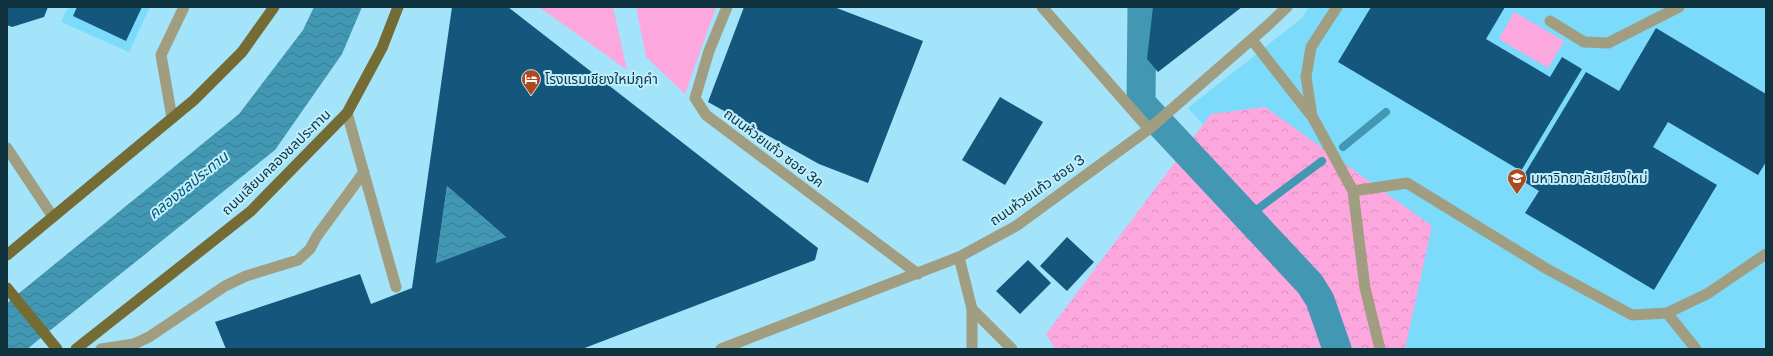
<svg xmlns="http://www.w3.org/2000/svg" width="1773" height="356" viewBox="0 0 1773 356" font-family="'Public Sans','Noto Sans Thai',sans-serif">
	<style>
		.built { fill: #7cdbfa }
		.green { fill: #fda7df }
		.forest { fill: url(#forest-crowns) }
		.water { fill: url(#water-waves) }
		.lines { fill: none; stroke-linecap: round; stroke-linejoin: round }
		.stream { stroke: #4298b2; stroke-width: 8 }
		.canal { stroke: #4298b2; stroke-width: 29 }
		.building { fill: #15567d; fill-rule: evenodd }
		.service { stroke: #a19d81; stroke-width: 11 }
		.minor { stroke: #a19d81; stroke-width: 11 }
		.primary { stroke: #746c34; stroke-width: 11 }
		.labels { text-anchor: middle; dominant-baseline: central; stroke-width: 4; stroke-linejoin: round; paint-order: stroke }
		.poi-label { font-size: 14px; fill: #0f333e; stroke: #bfefff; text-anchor: start }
		.street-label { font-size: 14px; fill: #0f333e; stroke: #bfefff }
		.water-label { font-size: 15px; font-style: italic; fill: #095366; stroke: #bfefff }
	</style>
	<defs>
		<pattern id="forest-crowns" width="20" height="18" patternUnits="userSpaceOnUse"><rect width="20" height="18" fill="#fda7df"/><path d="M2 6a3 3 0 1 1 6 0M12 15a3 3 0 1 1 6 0" fill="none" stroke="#d890c0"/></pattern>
		<pattern id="water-waves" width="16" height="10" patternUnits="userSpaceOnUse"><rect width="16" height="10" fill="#4298b2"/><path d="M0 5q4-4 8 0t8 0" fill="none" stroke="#367d92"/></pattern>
	</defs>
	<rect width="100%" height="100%" fill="#a3e4fa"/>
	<path class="built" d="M 68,7 L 150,7 L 129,52 L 61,22 Z
		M 1309,7 L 1766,7 L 1766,349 L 1366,349 L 1348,281 L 1188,108 L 1302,18 Z"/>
	<path class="green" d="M 539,7 L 613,7 L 627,70 Z
		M 636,7 L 716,7 L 685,94 L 646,57 Z
		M 1514,12 L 1564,41 L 1548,68 L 1499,39 Z"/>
	<path class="forest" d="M 1265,107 L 1432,226 L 1405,349 L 1055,349 L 1046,334 L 1211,114 Z"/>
	<path class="water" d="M 314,7 L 362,7 L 342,54 L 275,150 L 27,349 L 7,349 L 7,303 L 239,114 L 303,30 Z
		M 447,186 L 506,237 L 436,263 Z"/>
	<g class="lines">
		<path class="stream" d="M 1343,147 L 1386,112
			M 1247,217 L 1322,161"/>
		<path class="canal" d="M 1142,7 L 1141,103 L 1310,284 L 1320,300 L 1337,349"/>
	</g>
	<path class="building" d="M 7,7 L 48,7 L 44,17 L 12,27 L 7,25 Z
		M 77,7 L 142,7 L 126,41 L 73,16 Z
		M 452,7 L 508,7 L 818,248 L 815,260 L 582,349 L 226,349 L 215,322 L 360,274 L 371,304 L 412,288 ZM 447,186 L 506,237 L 436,263 Z
		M 744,7 L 834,7 L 923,41 L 868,183 L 819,164 L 708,102 Z
		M 1153,7 L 1242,7 L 1158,72 L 1147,59 Z
		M 1371,7 L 1505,7 L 1486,39 L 1550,77 L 1562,57 L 1582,69 L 1521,171 L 1338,62 Z
		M 1656,28 L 1766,94 L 1766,162 L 1758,175 L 1668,122 L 1653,147 L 1717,185 L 1654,290 L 1525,213 L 1539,191 L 1521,180 L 1586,72 L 1619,91 Z
		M 1000,97 L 1043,122 L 1005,185 L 962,160 Z
		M 1067,237 L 1094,262 L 1067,291 L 1040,266 Z
		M 1028,260 L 1051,283 L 1020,314 L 996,291 Z"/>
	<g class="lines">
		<path class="service" d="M 1337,7 L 1311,47 L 1306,77 L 1312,116 L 1353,191 L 1407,183 L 1547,269 L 1632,315 L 1667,313 L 1707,294 L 1766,254
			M 1550,21 L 1584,42 L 1608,43 L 1679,7
			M 1252,40 L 1310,114
			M 347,113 L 396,287
			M 172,118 L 161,55 L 184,7
			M 7,148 L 53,217
			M 1350,185 L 1353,191 L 1365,288 L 1380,349
			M 972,309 L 972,349
			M 1667,313 L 1696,349
			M 101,349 L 134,344 L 149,337 L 225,286 L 246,276 L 298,260 L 310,249 L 317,236 L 364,172"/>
		<path class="minor" d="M 727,7 L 709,51 L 695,98 L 706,115 L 918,274
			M 1042,7 L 1149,129
			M 959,257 L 972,309 L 1012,349
			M 721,349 L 959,257 L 1016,226 L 1149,129 L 1267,26 L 1287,7"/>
		<path class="primary" d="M 7,255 L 194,100 L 242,52 L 274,7
			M 7,288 L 57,349
			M 76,349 L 251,211 L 347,113 L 382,48 L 398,7"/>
	</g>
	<defs>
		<g id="hotel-pin" transform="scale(1)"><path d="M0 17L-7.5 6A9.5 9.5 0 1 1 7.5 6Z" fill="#ae481d" stroke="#bfefff"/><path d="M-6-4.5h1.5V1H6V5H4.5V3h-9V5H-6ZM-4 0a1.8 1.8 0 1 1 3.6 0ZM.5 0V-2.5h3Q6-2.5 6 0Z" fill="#fff"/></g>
		<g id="university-pin" transform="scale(1)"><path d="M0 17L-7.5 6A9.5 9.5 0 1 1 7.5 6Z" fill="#ae481d" stroke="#bfefff"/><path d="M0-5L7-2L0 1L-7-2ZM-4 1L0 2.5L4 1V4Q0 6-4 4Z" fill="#fff"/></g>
	</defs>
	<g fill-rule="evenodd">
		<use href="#hotel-pin" x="531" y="79"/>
		<use href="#university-pin" x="1517" y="178"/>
	</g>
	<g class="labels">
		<g class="poi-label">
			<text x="545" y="79">โรงแรมเชียงใหม่ภูคำ</text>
			<text x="1531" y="178">มหาวิทยาลัยเชียงใหม่</text>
		</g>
		<g class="street-label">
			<text transform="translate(774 148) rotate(37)">ถนนห้วยแก้ว ซอย 3ค</text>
			<text transform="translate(276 162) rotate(-44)">ถนนเลียบคลองชลประทาน</text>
			<text transform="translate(1037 190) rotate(-35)">ถนนห้วยแก้ว ซอย 3</text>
		</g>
		<g class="water-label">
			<text transform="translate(188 185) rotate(-39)">คลองชลประทาน</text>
		</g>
	</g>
	<rect width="1773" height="356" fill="none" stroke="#0f333e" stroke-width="16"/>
</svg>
